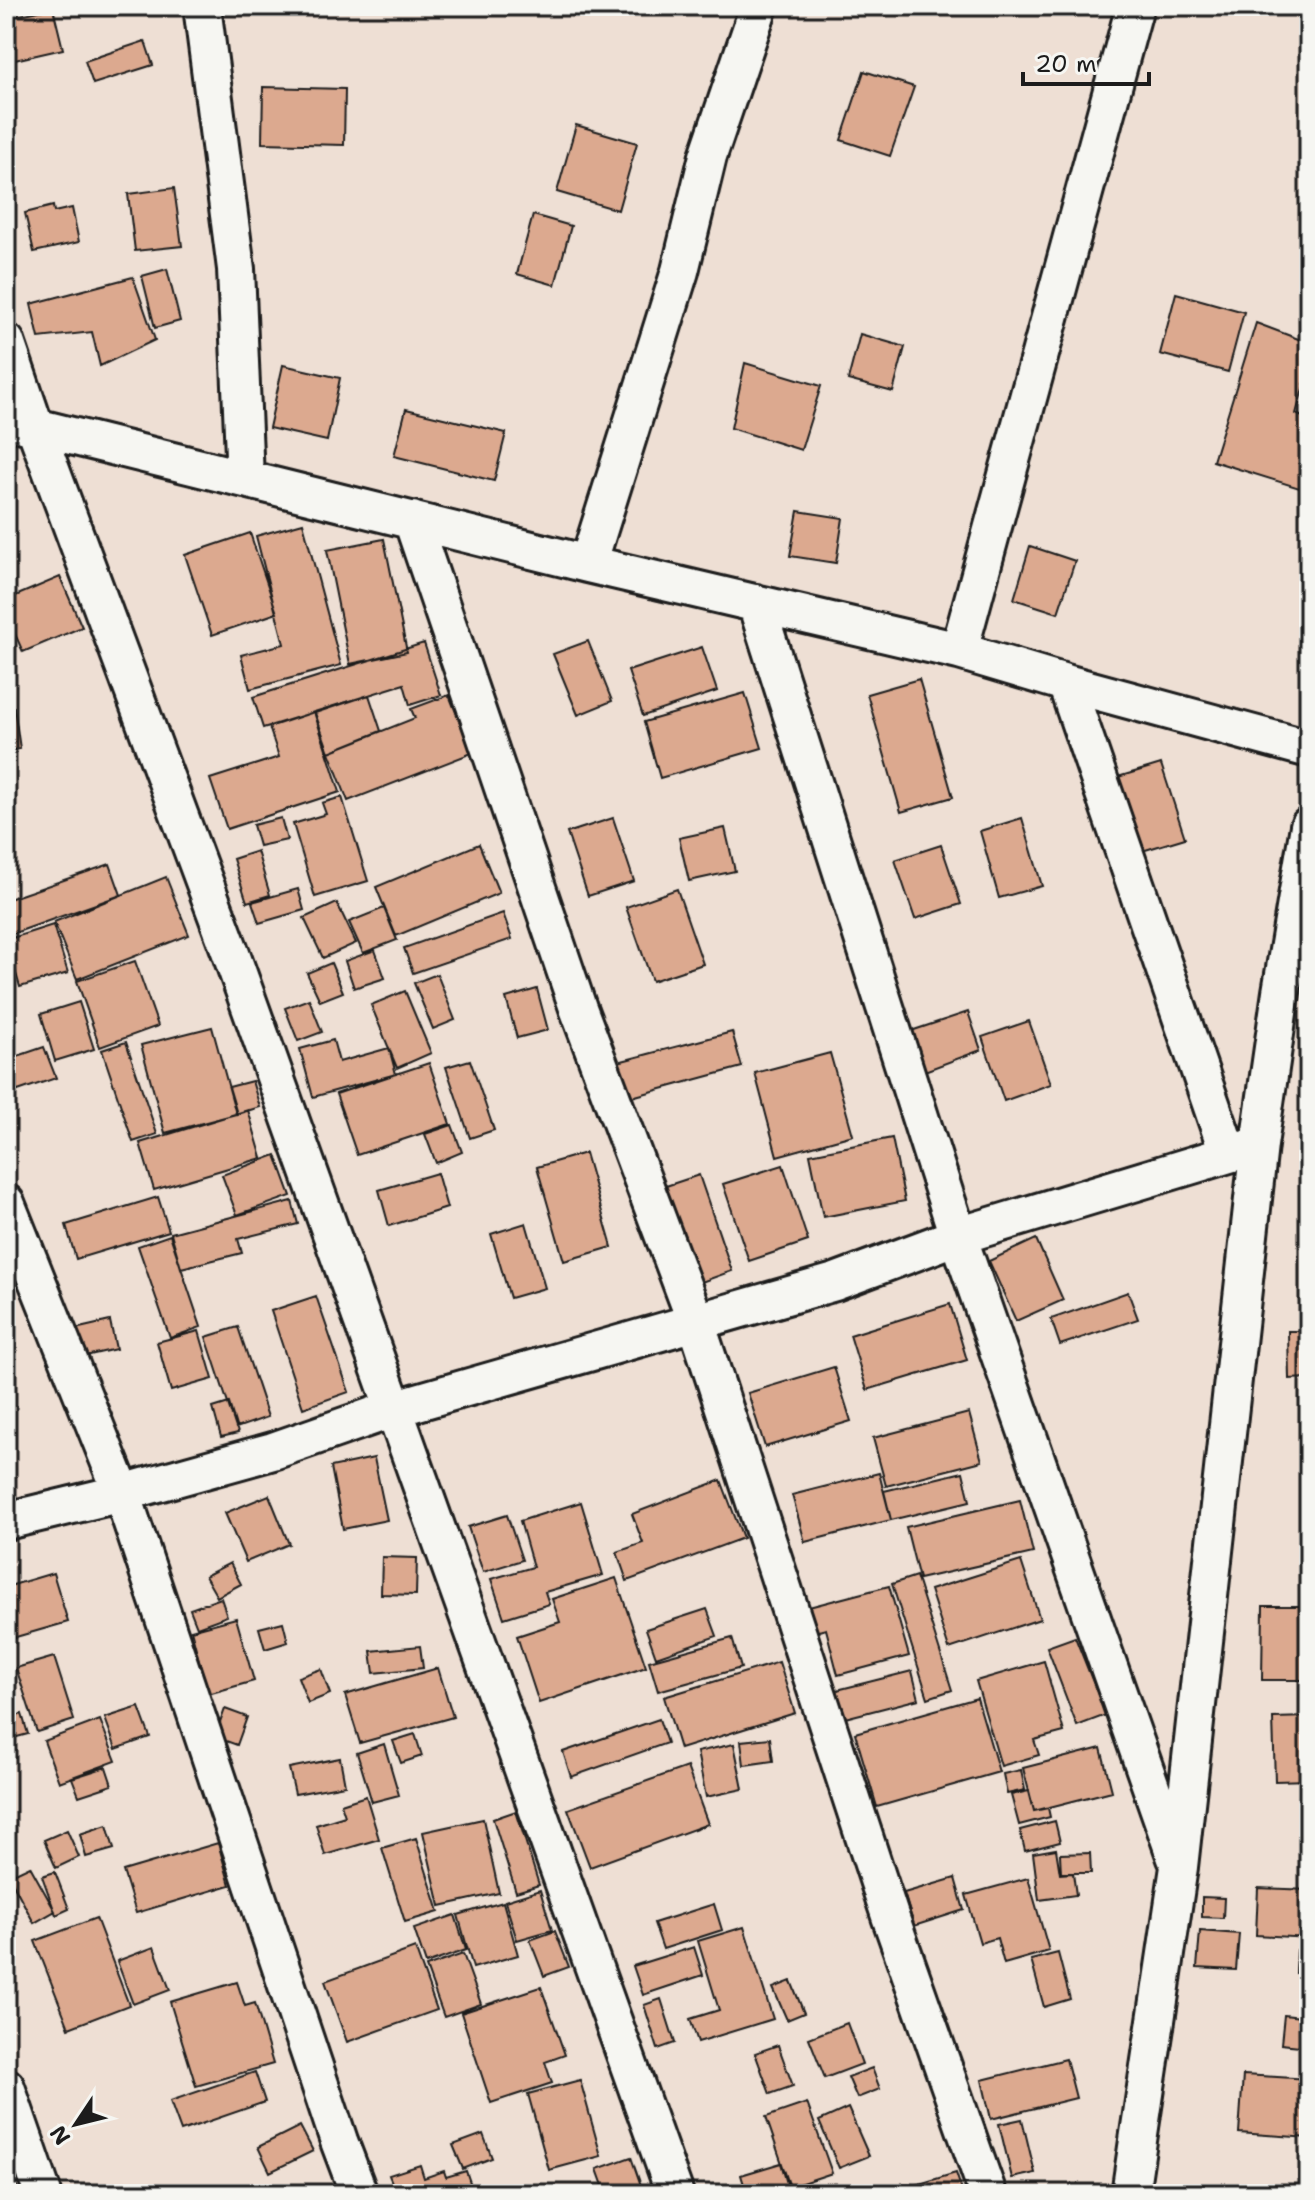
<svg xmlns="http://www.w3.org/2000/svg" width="1315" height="2200" viewBox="0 0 1315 2200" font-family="'Shantell Sans',sans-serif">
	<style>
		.building { fill: #dca98f; stroke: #1c1c1c; stroke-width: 2 }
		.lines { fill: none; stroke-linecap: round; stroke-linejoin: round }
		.street-casing { stroke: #1c1c1c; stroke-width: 42 }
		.street { stroke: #f6f6f2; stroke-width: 36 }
	</style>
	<rect width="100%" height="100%" fill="#eedfd4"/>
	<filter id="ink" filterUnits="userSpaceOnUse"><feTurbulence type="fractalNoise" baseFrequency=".0125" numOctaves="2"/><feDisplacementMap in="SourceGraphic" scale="16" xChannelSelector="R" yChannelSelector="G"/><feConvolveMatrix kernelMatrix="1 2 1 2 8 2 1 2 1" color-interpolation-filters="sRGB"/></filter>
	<g filter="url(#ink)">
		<path class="building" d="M 53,8 L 63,49 L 6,62 L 6,18 Z
			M 145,41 L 153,65 L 93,84 L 85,61 Z
			M 864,71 L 914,87 L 890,156 L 841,140 Z
			M 263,87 L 345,89 L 344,145 L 262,143 Z
			M 576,125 L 637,143 L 618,210 L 557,192 Z
			M 174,188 L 182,246 L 135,251 L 128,194 Z
			M 53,206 L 54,212 L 72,208 L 79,242 L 34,252 L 25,213 Z
			M 533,215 L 571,226 L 555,285 L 517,274 Z
			M 167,269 L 180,321 L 155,328 L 142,276 Z
			M 133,277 L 155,340 L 100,366 L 92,332 L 39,338 L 31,304 Z
			M 1176,293 L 1244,312 L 1228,372 L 1160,354 Z
			M 1256,323 L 1309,343 L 1309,367 L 1296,414 L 1309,420 L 1309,491 L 1213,461 Z
			M 860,334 L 905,347 L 893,392 L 848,380 Z
			M 745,363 L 821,386 L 801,450 L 731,428 Z
			M 283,365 L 340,378 L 327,441 L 269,428 Z
			M 406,409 L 506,433 L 494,481 L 394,456 Z
			M 798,511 L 843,518 L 836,563 L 790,556 Z
			M 303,523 L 341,665 L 250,689 L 241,655 L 284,644 L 256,536 Z
			M 250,533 L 277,613 L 212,635 L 185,555 Z
			M 384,539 L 407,652 L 350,664 L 327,550 Z
			M 1030,546 L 1075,561 L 1058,613 L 1014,599 Z
			M 60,577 L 82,627 L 23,652 L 6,614 L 6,600 Z
			M 588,641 L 612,701 L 578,715 L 553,654 Z
			M 424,643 L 441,695 L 410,705 L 404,684 L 263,728 L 253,697 Z
			M 702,647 L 717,691 L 643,716 L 628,671 Z
			M 919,679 L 953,797 L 901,812 L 867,694 Z
			M 745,693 L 762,748 L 660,778 L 644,722 Z
			M 369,695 L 381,731 L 329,752 L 315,713 Z
			M 449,695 L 472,753 L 348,801 L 329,752 L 415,718 L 411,709 Z
			M 14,707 L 20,749 L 6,751 L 6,708 Z
			M 314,712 L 340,792 L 227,829 L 210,779 L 279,757 L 269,727 Z
			M 1161,764 L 1185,838 L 1142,851 L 1118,777 Z
			M 342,797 L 368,881 L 315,897 L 293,824 L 326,814 L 322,803 Z
			M 281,818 L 287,840 L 259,846 L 253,825 Z
			M 613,818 L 634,881 L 588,896 L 567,833 Z
			M 1022,818 L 1042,886 L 999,898 L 980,831 Z
			M 725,828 L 735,871 L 689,881 L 679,838 Z
			M 479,844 L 499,893 L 396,936 L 376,887 Z
			M 941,845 L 961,904 L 915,919 L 895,860 Z
			M 257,851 L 270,895 L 247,902 L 233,859 Z
			M 110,864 L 121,895 L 6,936 L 6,900 Z
			M 166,877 L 189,935 L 77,979 L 54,922 Z
			M 298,889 L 304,910 L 259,923 L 252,902 Z
			M 677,889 L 703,964 L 652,981 L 626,907 Z
			M 337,903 L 356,943 L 323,958 L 304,918 Z
			M 384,908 L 397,940 L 363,953 L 349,922 Z
			M 503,913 L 512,939 L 413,973 L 404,948 Z
			M 53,925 L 68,973 L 20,987 L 6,940 Z
			M 375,950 L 385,978 L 354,988 L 345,961 Z
			M 135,961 L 158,1026 L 100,1047 L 77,981 Z
			M 331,963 L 343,992 L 320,1001 L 307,973 Z
			M 437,974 L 455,1020 L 433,1029 L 414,983 Z
			M 537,989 L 548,1030 L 517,1038 L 506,998 Z
			M 405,991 L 431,1053 L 397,1068 L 371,1005 Z
			M 309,999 L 322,1032 L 298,1041 L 285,1008 Z
			M 79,1002 L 94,1049 L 55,1061 L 41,1014 Z
			M 968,1012 L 981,1050 L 922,1072 L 908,1032 Z
			M 1029,1021 L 1051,1084 L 1004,1101 L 982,1037 Z
			M 212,1027 L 236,1114 L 165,1133 L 141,1045 Z
			M 732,1032 L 742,1067 L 628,1098 L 618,1062 Z
			M 333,1040 L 339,1062 L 389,1048 L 396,1074 L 313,1097 L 300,1049 Z
			M 126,1042 L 157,1134 L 133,1142 L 102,1050 Z
			M 44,1047 L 56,1078 L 6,1095 L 6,1060 Z
			M 830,1053 L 853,1135 L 777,1156 L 755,1073 Z
			M 470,1060 L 494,1130 L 470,1138 L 446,1067 Z
			M 429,1063 L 450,1124 L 357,1155 L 336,1094 Z
			M 252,1081 L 260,1107 L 237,1114 L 229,1087 Z
			M 248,1110 L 262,1158 L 154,1190 L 140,1143 Z
			M 452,1125 L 462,1152 L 436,1163 L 425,1134 Z
			M 892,1138 L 905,1201 L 823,1217 L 810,1154 Z
			M 585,1153 L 612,1247 L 564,1261 L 537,1167 Z
			M 276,1155 L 291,1196 L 237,1215 L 222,1175 Z
			M 783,1165 L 808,1241 L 749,1261 L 723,1184 Z
			M 437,1173 L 447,1208 L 389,1226 L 379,1190 Z
			M 699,1175 L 732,1271 L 682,1289 L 648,1192 Z
			M 158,1197 L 169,1231 L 76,1259 L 66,1225 Z
			M 292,1201 L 298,1224 L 238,1239 L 242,1253 L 181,1268 L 171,1233 Z
			M 526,1223 L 545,1288 L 510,1298 L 491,1234 Z
			M 170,1235 L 201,1327 L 170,1338 L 138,1246 Z
			M 1036,1239 L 1063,1300 L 1016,1321 L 989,1261 Z
			M 1128,1292 L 1138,1319 L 1060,1345 L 1051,1319 Z
			M 316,1296 L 349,1392 L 303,1408 L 271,1311 Z
			M 950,1304 L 967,1360 L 867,1390 L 850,1335 Z
			M 110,1321 L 116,1349 L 81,1357 L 75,1329 Z
			M 238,1327 L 268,1417 L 236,1428 L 206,1337 Z
			M 199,1331 L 213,1379 L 171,1391 L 157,1342 Z
			M 1288,1331 L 1309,1331 L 1309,1378 L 1289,1379 Z
			M 834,1367 L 851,1421 L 765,1447 L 748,1393 Z
			M 229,1403 L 238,1433 L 221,1437 L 213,1408 Z
			M 969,1413 L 982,1461 L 886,1486 L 873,1438 Z
			M 374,1458 L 387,1520 L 343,1529 L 331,1467 Z
			M 963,1472 L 970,1501 L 891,1520 L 884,1491 Z
			M 879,1473 L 891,1520 L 805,1542 L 792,1495 Z
			M 721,1480 L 743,1538 L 627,1581 L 617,1552 L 643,1543 L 632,1514 Z
			M 269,1495 L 289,1544 L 246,1562 L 225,1513 Z
			M 1020,1500 L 1033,1553 L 919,1579 L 906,1527 Z
			M 581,1502 L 603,1575 L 545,1592 L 549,1604 L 504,1618 L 491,1579 L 533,1567 L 520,1521 Z
			M 507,1515 L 522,1560 L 483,1572 L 468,1527 Z
			M 382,1557 L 417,1558 L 416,1595 L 381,1594 Z
			M 1021,1561 L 1040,1619 L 949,1649 L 930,1590 Z
			M 230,1563 L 241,1584 L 217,1597 L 205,1576 Z
			M 53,1573 L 68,1622 L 9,1639 L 6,1628 L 6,1587 Z
			M 916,1576 L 952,1690 L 928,1698 L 892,1584 Z
			M 616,1578 L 646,1667 L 539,1703 L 517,1636 L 560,1622 L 552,1599 Z
			M 889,1586 L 909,1656 L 838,1675 L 826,1629 L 811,1633 L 805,1608 Z
			M 221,1598 L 227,1616 L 197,1627 L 190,1609 Z
			M 1263,1606 L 1309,1606 L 1309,1680 L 1262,1680 Z
			M 707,1609 L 717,1636 L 656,1657 L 646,1629 Z
			M 236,1618 L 254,1681 L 208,1694 L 191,1630 Z
			M 283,1622 L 288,1642 L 265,1649 L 259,1628 Z
			M 1075,1637 L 1106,1715 L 1077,1726 L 1047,1647 Z
			M 732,1638 L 741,1668 L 658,1691 L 649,1661 Z
			M 420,1646 L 423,1668 L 374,1673 L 371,1651 Z
			M 54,1657 L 74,1720 L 37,1732 L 16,1668 Z
			M 1044,1661 L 1064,1732 L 1034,1740 L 1039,1755 L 1001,1766 L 976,1681 Z
			M 779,1662 L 795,1713 L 680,1749 L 664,1697 Z
			M 438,1668 L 453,1717 L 360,1743 L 345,1695 Z
			M 321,1669 L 330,1694 L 308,1703 L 298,1677 Z
			M 912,1671 L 919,1699 L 845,1718 L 837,1690 Z
			M 977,1698 L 999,1772 L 877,1807 L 855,1733 Z
			M 139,1707 L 150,1737 L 116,1749 L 105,1718 Z
			M 225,1709 L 247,1717 L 237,1745 L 215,1737 Z
			M 22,1714 L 28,1734 L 6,1740 L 6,1719 Z
			M 1309,1717 L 1309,1780 L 1275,1781 L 1273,1718 Z
			M 659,1719 L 667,1743 L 571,1777 L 563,1752 Z
			M 100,1720 L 116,1761 L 59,1782 L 44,1741 Z
			M 415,1734 L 422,1756 L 401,1763 L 393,1741 Z
			M 770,1738 L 773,1761 L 744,1765 L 741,1741 Z
			M 384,1744 L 399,1795 L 372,1802 L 357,1753 Z
			M 734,1744 L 743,1789 L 706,1797 L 697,1752 Z
			M 1101,1748 L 1112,1791 L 1034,1811 L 1023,1768 Z
			M 340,1758 L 345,1785 L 295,1794 L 289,1768 Z
			M 106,1767 L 112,1785 L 79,1796 L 72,1778 Z
			M 687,1767 L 708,1824 L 590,1867 L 568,1809 Z
			M 1021,1770 L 1025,1790 L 1007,1794 L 1003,1774 Z
			M 1029,1791 L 1034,1811 L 1048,1808 L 1050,1817 L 1019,1825 L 1011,1795 Z
			M 366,1796 L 379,1839 L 325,1855 L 316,1825 L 345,1816 L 341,1804 Z
			M 516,1811 L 539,1885 L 516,1892 L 493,1819 Z
			M 483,1819 L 499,1893 L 440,1906 L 423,1832 Z
			M 1055,1821 L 1060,1842 L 1025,1851 L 1020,1830 Z
			M 107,1825 L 114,1849 L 86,1857 L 80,1834 Z
			M 67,1830 L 79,1857 L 56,1868 L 44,1840 Z
			M 416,1838 L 439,1912 L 405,1922 L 382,1848 Z
			M 218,1843 L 230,1885 L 136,1913 L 123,1871 Z
			M 1056,1849 L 1060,1874 L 1073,1873 L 1076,1895 L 1039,1900 L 1033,1853 Z
			M 1090,1853 L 1091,1873 L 1061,1873 L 1060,1854 Z
			M 30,1866 L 55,1911 L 34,1923 L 9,1876 Z
			M 55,1872 L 69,1909 L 56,1915 L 42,1876 Z
			M 955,1878 L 964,1910 L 914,1926 L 904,1893 Z
			M 1028,1878 L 1049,1951 L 1004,1964 L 997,1938 L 980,1943 L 966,1895 Z
			M 1258,1888 L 1309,1890 L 1309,1938 L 1256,1935 Z
			M 540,1890 L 552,1930 L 517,1940 L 505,1901 Z
			M 1202,1897 L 1224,1898 L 1223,1918 L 1202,1917 Z
			M 503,1902 L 518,1955 L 473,1968 L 458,1915 Z
			M 714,1904 L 722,1930 L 663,1949 L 654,1923 Z
			M 455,1915 L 466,1950 L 426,1964 L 414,1929 Z
			M 96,1918 L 129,2005 L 69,2028 L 35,1941 Z
			M 744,1927 L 773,2019 L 698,2042 L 690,2019 L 719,2010 L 698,1941 Z
			M 555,1931 L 569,1967 L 544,1976 L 530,1940 Z
			M 1200,1931 L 1239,1934 L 1236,1970 L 1197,1968 Z
			M 154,1947 L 170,1990 L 133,2004 L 117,1961 Z
			M 694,1947 L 703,1975 L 643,1995 L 633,1966 Z
			M 415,1948 L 437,2010 L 347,2042 L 325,1981 Z
			M 1297,1950 L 1309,1951 L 1309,1974 L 1296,1973 Z
			M 1058,1953 L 1070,1999 L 1044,2007 L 1031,1960 Z
			M 463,1954 L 481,2004 L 444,2017 L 426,1967 Z
			M 791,1981 L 804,2013 L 787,2020 L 773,1988 Z
			M 237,1982 L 245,2006 L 255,2003 L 273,2064 L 196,2086 L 170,2002 Z
			M 541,1987 L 565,2055 L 545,2062 L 552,2083 L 491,2103 L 461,2013 Z
			M 661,1999 L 675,2043 L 658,2049 L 644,2005 Z
			M 1284,2015 L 1309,2018 L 1309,2047 L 1281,2044 Z
			M 847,2023 L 862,2064 L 825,2078 L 809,2038 Z
			M 778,2045 L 793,2086 L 770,2094 L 755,2053 Z
			M 1066,2059 L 1076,2098 L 991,2119 L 982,2080 Z
			M 872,2068 L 880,2089 L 857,2098 L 848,2077 Z
			M 255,2072 L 265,2102 L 181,2131 L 170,2101 Z
			M 1243,2075 L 1309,2079 L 1309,2138 L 1239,2133 Z
			M 580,2080 L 601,2156 L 549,2170 L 528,2094 Z
			M 807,2103 L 832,2173 L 790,2187 L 766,2117 Z
			M 848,2108 L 869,2156 L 839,2168 L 819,2121 Z
			M 1022,2119 L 1035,2173 L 1012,2178 L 999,2124 Z
			M 300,2126 L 313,2151 L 270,2172 L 258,2147 Z
			M 483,2134 L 492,2158 L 463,2169 L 453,2145 Z
			M 631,2157 L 644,2194 L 606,2194 L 597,2169 Z
			M 6,2160 L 8,2160 L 19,2194 L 6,2194 Z
			M 781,2163 L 790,2194 L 747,2194 L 741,2175 Z
			M 420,2165 L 424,2178 L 444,2171 L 446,2177 L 466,2171 L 474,2194 L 375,2194 L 374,2191 L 393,2185 L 389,2175 Z
			M 956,2173 L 963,2194 L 900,2194 L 899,2190 Z"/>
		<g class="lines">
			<g class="street-casing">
				<path id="street" d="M 202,6 L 236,269 L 245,479
					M 6,342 L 35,427 L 230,951 L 675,2194
					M 19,423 L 588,564 L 959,651 L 1066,683 L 1309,749
					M 412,520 L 578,1008 L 696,1322 L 890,1916 L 988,2194
					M 588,564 L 680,271 L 708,156 L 759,6
					M 756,603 L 958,1236 L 1176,1858
					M 959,651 L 1135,6
					M 1066,683 L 1228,1153
					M 6,1203 L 122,1493 L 339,2141 L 359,2194
					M 6,1521 L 122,1493 L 273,1451 L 393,1409 L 835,1282 L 958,1236 L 1259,1145
					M 6,2087 L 43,2194
					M 1130,2194 L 1179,1867 L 1259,1145 L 1281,992 L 1309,826"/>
			</g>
			<use href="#street" class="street"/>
		</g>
	</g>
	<rect width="1315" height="2200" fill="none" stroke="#f6f6f2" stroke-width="32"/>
	<rect x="16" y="16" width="1283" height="2168" fill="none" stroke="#1c1c1c" stroke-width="3" filter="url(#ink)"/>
	<g transform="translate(76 2124) rotate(235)" stroke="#f6f6f2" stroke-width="6" paint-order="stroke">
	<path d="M0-6L14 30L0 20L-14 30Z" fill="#1c1c1c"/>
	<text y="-12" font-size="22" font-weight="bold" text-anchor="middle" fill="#1c1c1c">N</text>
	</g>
	<path d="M1023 72v12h126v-12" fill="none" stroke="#1c1c1c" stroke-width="4"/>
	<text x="1035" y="72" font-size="24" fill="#1c1c1c" stroke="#f6f6f2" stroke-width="6" paint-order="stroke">20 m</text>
</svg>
